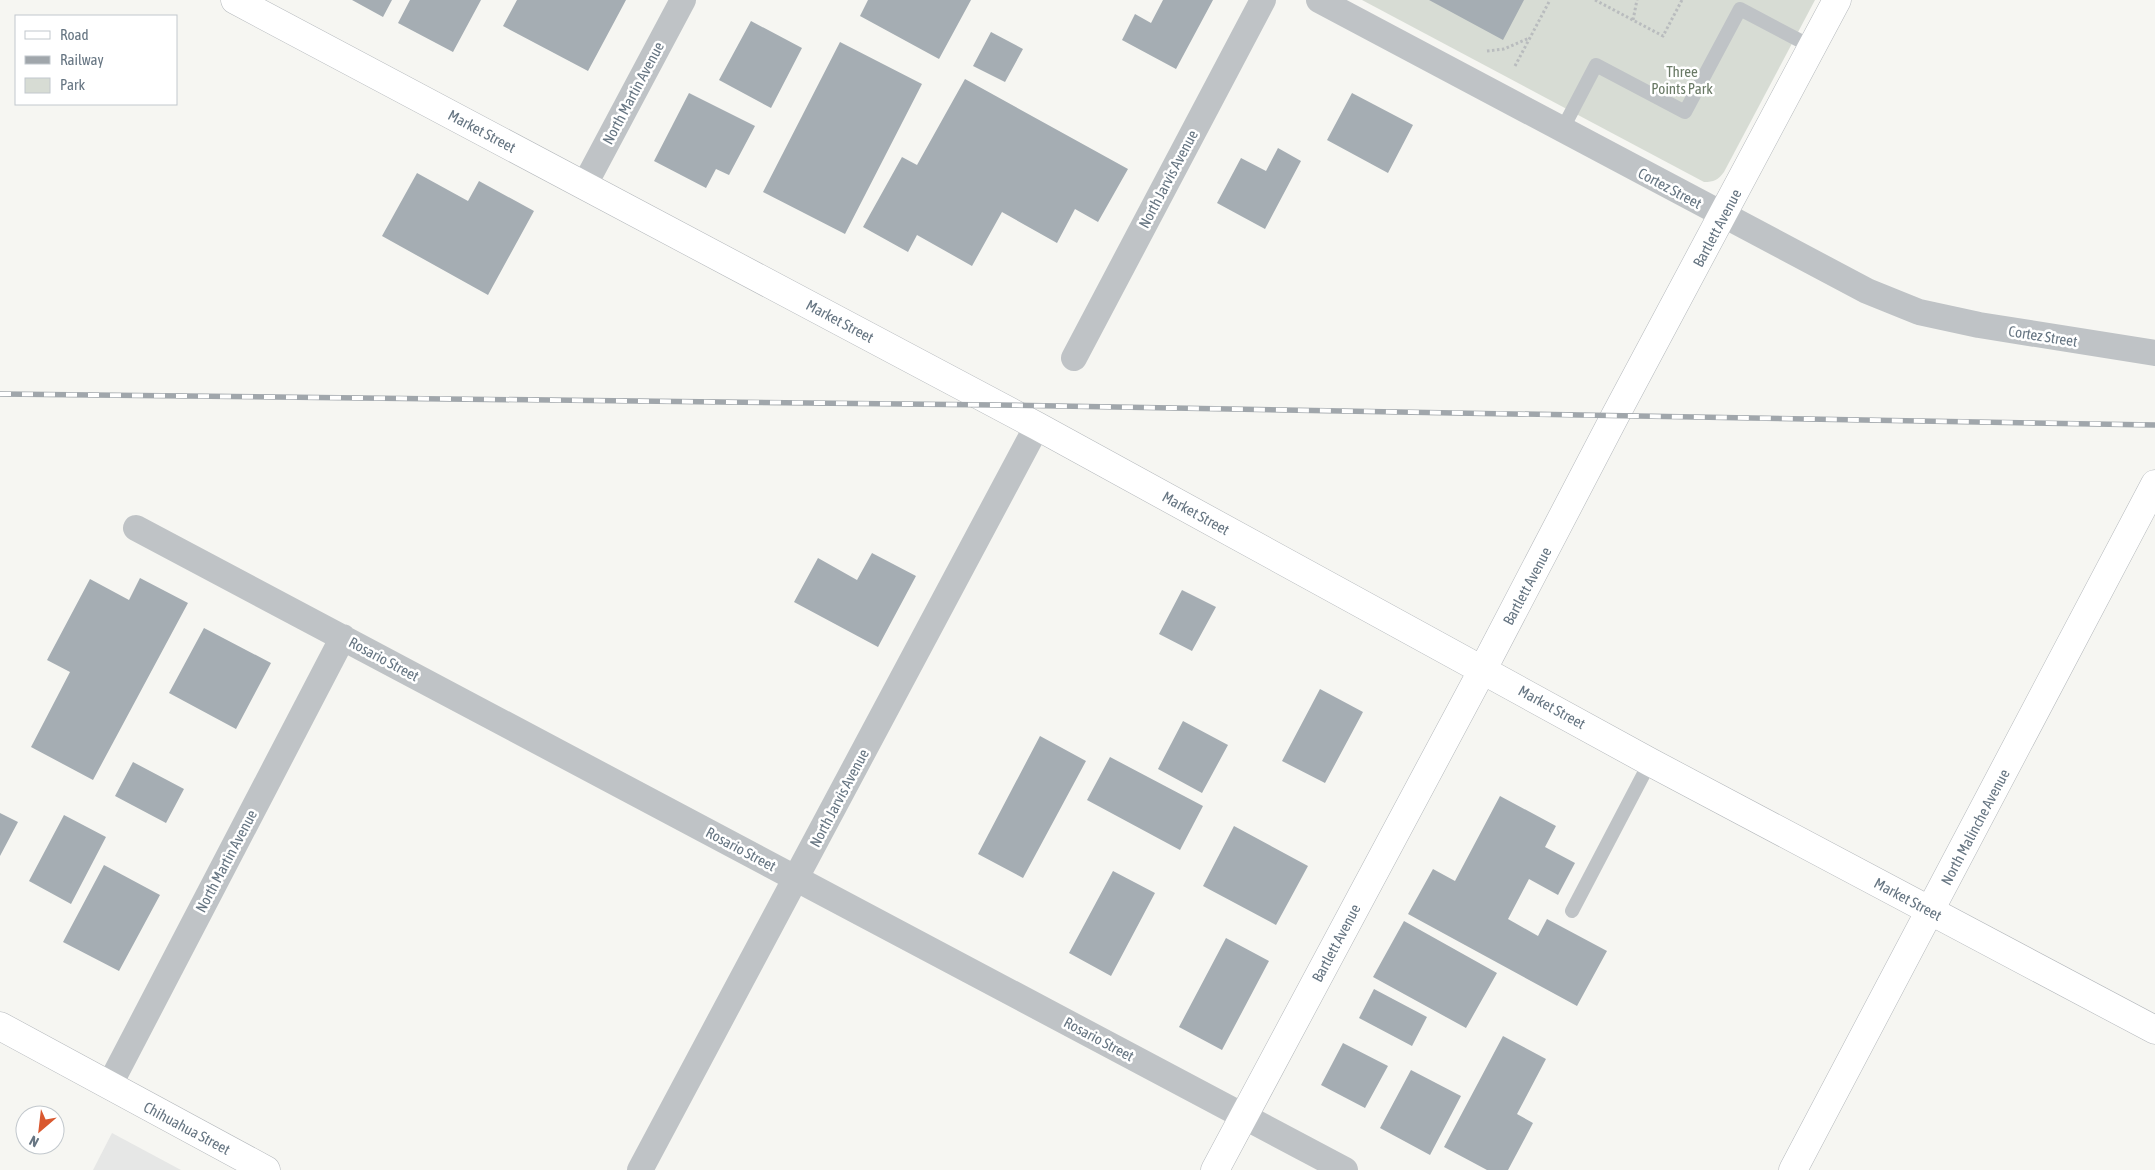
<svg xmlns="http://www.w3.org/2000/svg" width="2155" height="1170" viewBox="0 0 2155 1170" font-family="'Asap Condensed',sans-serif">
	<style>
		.built { fill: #e6e7e6 }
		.green { fill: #d7dcd4 }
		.building { fill: #a5adb3 }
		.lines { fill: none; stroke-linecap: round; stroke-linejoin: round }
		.secondary-casing { stroke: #b4b8bc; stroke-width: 29 }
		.primary-casing { stroke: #b4b8bc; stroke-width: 29 }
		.path { stroke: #b9bcbe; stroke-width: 3; stroke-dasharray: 2.5 2.5; stroke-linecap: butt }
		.lane { stroke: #bfc3c6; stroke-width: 14 }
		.street { stroke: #bfc3c6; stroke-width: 26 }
		.secondary { stroke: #fff; stroke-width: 28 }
		.primary { stroke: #fff; stroke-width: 28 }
		.rail-casing { stroke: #a0a6ab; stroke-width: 5.5 }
		.rail { stroke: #fff; stroke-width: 4; stroke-dasharray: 11; stroke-linecap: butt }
		.labels { text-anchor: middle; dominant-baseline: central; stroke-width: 5; stroke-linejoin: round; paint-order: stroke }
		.park-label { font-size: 15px; fill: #697965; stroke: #fff }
		.street-label { font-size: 15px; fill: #667582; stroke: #fff }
	</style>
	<rect width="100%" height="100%" fill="#f6f6f2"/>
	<path class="built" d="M 112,1133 L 181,1170 L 93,1170 Z"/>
	<path class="green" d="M 1362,0 L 1815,0 L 1724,172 C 1718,180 1714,182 1704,182 Z"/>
	<path class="building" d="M 352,0 L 392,0 L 383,17 Z
		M 410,0 L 481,0 L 453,52 L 398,23 Z
		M 517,0 L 626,0 L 588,71 L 503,26 Z
		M 868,0 L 971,0 L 939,59 L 860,16 Z
		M 1163,0 L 1213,0 L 1176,69 L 1122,40 L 1135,14 L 1151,23 Z
		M 1429,0 L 1524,0 L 1503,40 Z
		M 751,21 L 802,48 L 771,108 L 719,80 Z
		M 991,32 L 1023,49 L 1005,82 L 973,66 Z
		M 840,42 L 922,84 L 845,234 L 763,192 Z
		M 965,79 L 1128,169 L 1098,222 L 1075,209 L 1057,243 L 1002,212 L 972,266 L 917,235 L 908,252 L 863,227 L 902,157 L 917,165 Z
		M 689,93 L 755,126 L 729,175 L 716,169 L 706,188 L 654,161 Z
		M 1352,93 L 1413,125 L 1388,173 L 1327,140 Z
		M 1278,148 L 1301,161 L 1265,229 L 1217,203 L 1241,158 L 1266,171 Z
		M 417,173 L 468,201 L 479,181 L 534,211 L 488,295 L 382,236 Z
		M 872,553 L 916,576 L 878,647 L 794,602 L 818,558 L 857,580 Z
		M 140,578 L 188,603 L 93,780 L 31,747 L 70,672 L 47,660 L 90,579 L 129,600 Z
		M 1182,590 L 1216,607 L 1192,651 L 1159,634 Z
		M 204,628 L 271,663 L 236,729 L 169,693 Z
		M 1320,689 L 1363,712 L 1325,783 L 1282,761 Z
		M 1183,721 L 1228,745 L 1202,793 L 1158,769 Z
		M 1040,736 L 1086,761 L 1023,878 L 978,854 Z
		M 1110,757 L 1203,806 L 1180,850 L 1087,800 Z
		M 133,762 L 184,789 L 166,823 L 115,796 Z
		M 1500,796 L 1556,826 L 1545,847 L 1575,863 L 1558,895 L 1529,879 L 1508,919 L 1538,936 L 1547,919 L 1607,951 L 1577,1006 L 1408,914 L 1433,869 L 1455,881 Z
		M 0,813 L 18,822 L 0,856 Z
		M 64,815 L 106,837 L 71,904 L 29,881 Z
		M 1234,826 L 1308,866 L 1276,925 L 1203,886 Z
		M 104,865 L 160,895 L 119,971 L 63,942 Z
		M 1113,871 L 1155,893 L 1111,976 L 1069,953 Z
		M 1404,921 L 1497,973 L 1466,1028 L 1373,977 Z
		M 1226,938 L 1269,961 L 1222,1050 L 1179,1027 Z
		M 1374,989 L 1427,1017 L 1412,1046 L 1359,1018 Z
		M 1503,1036 L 1546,1059 L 1517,1114 L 1533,1123 L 1508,1170 L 1487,1170 L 1444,1147 Z
		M 1343,1043 L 1388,1066 L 1365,1108 L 1321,1085 Z
		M 1411,1070 L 1461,1096 L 1430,1155 L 1380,1128 Z"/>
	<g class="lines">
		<g class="secondary-casing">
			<path id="secondary" d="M 235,0 L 1037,426 L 1650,762 L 2155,1030
				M 1215,1170 L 1483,669 L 1615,416 L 1837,0
				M 1793,1170 L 2155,484"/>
		</g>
		<g class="primary-casing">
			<path id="primary" d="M 0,1026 L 266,1170"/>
		</g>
		<path class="path" d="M 1595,0 L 1663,36 L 1682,0
			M 1633,20 L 1637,0
			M 1487,51 L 1504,49 L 1529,38
			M 1515,66 L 1550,0"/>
		<path class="lane" d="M 1562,130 L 1596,65 L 1685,112 L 1740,9 L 1812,47
			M 1572,911 L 1650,762"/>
		<path class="street" d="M 1319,0 L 1867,291 L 1919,312 L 1979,325 L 2155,353
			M 584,186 L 683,0
			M 1074,358 L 1263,0
			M 136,528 L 1345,1170
			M 109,1086 L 343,637
			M 640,1170 L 1037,426"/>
		<use href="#secondary" class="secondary"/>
		<use href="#primary" class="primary"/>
		<g class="rail-casing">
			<path id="rail" d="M 0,394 L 997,405 L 2155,425"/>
		</g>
		<use href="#rail" class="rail"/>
	</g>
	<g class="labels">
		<g class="park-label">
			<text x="1682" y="71">Three<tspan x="1682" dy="17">Points Park</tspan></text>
		</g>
		<g class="street-label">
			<text transform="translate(633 93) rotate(-62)">North Martin Avenue</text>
			<text transform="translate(482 131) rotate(28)">Market Street</text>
			<text transform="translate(1168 179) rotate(-62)">North Jarvis Avenue</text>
			<text transform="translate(1670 188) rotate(28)">Cortez Street</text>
			<text transform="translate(1717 228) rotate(-62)">Bartlett Avenue</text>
			<text transform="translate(840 321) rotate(28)">Market Street</text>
			<text transform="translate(2043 336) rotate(9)">Cortez Street</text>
			<text transform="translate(1196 513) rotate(29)">Market Street</text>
			<text transform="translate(1527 586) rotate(-62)">Bartlett Avenue</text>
			<text transform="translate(384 659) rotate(28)">Rosario Street</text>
			<text transform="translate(1552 707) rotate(29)">Market Street</text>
			<text transform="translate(839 798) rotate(-62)">North Jarvis Avenue</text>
			<text transform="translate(1975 827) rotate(-62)">North Malinche Avenue</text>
			<text transform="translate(741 849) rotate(28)">Rosario Street</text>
			<text transform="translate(226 861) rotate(-62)">North Martin Avenue</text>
			<text transform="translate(1908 899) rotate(28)">Market Street</text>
			<text transform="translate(1336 943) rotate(-62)">Bartlett Avenue</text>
			<text transform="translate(1099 1039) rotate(28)">Rosario Street</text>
			<text transform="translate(187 1128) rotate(28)">Chihuahua Street</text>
		</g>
	</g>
	<rect x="15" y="15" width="162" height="90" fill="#ffffff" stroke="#c2c8cd"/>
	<rect x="25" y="31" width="25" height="8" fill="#ffffff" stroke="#c2c8cd"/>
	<text x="60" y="40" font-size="15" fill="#667582">Road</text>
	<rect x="25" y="56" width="25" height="8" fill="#a0a6ab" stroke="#c2c8cd"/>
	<text x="60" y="65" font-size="15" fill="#667582">Railway</text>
	<rect x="25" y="78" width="25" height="15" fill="#d7dcd4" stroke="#c2c8cd"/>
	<text x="60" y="90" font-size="15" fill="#667582">Park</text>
	<g transform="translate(40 1130) rotate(208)"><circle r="24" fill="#ffffff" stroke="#c2c8cd"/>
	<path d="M0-4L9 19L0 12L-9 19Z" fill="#d9582f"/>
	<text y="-8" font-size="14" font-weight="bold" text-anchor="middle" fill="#667582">N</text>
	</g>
</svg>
